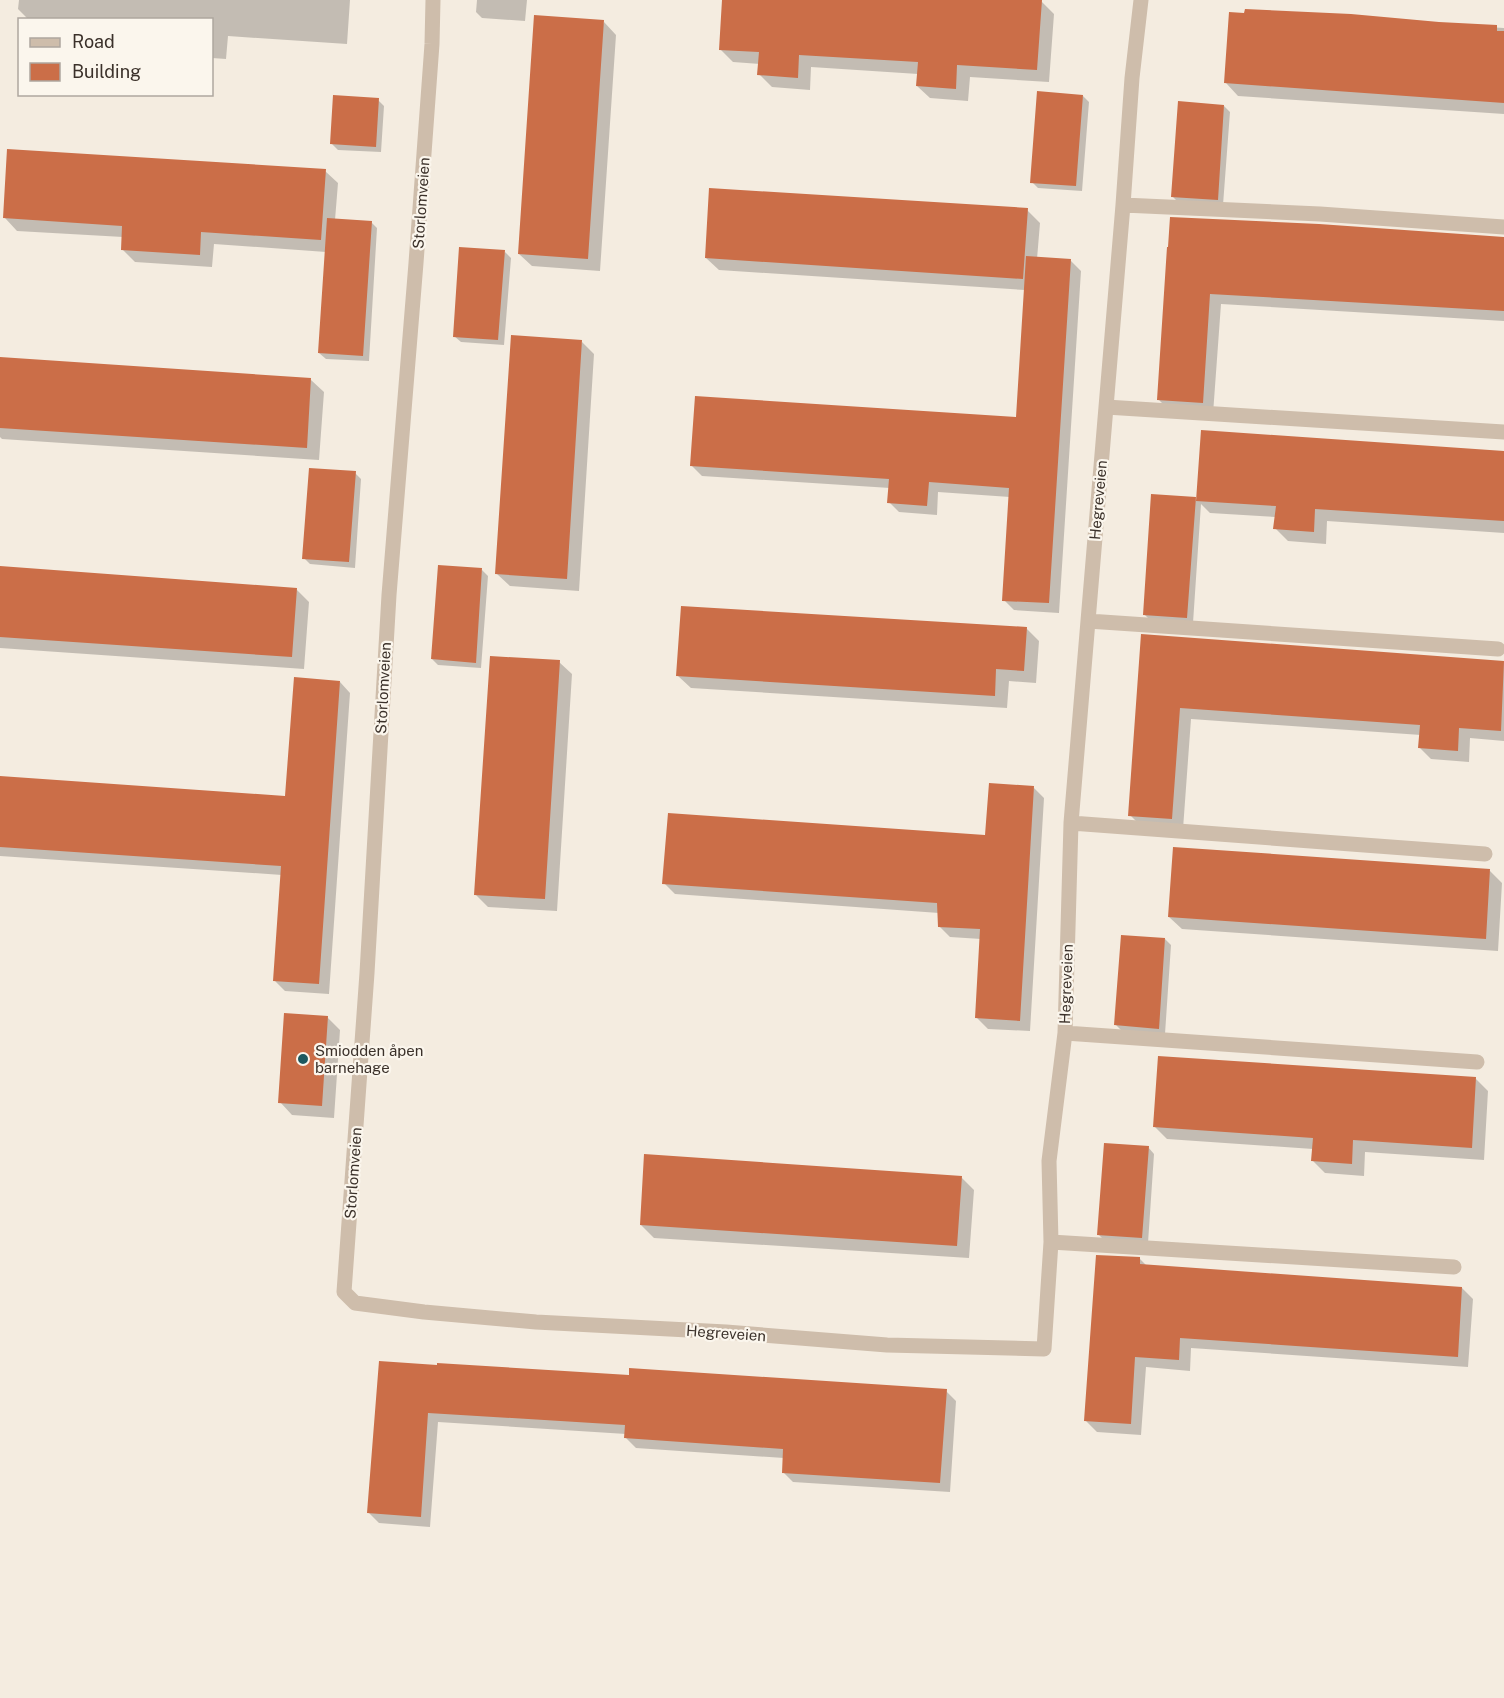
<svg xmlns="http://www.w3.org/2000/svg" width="1504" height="1698" viewBox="0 0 1504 1698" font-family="'Public Sans',sans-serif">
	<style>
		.shadow { fill: #0003 }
		.building { fill: #cb6e48 }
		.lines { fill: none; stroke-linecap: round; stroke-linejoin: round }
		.minor { stroke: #cebdab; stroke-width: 15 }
		.poi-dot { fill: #1d585f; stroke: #fbf6ed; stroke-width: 2 }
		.labels { text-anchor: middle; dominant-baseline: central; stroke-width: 4.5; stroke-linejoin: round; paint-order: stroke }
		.street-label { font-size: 15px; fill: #3b312a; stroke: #fbf6ed }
		.poi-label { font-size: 15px; fill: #3b312a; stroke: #fbf6ed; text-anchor: start }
	</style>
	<rect width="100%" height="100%" fill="#f4ece0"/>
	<path class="shadow" d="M 19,0 L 350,0 L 347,44 L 228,36 L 226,59 L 212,58 L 212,20 L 29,20 L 18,9 Z
		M 477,0 L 527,0 L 525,21 L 482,18 L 476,12 Z
		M 723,0 L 1021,0 L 1041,1 L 1054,14 L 1049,82 L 970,77 L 968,101 L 930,98 L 917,86 L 918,74 L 811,67 L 810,90 L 772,87 L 759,74 L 760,64 L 733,62 L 720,49 Z
		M 604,22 L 616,35 L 600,271 L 532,266 L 519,254 Z
		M 1439,24 L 1504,28 L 1504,114 L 1238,96 L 1226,83 Z
		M 1083,96 L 1089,102 L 1082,191 L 1038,188 L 1032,182 Z
		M 378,100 L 384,106 L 381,152 L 338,150 L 332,144 Z
		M 1224,106 L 1230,112 L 1223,205 L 1179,203 L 1173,197 Z
		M 325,171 L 338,183 L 335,220 L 371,222 L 377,228 L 369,361 L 326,359 L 319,353 L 326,252 L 214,244 L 212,267 L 135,262 L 122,249 L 123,237 L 17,231 L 5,218 Z
		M 1027,210 L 1040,223 L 1037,259 L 1071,261 L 1081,271 L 1059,613 L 1014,610 L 1004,600 L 1010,497 L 938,492 L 937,515 L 899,512 L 889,502 L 890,488 L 702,476 L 692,466 L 1017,419 L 1025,290 L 719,270 L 706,258 Z
		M 1504,238 L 1504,321 L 1221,304 L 1213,414 L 1170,411 L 1159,400 L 1168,248 Z
		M 505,252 L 511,258 L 504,345 L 461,342 L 454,336 Z
		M 582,342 L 594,354 L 579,591 L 510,586 L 497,574 Z
		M 0,359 L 311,380 L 324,392 L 319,460 L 2,439 L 0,437 Z
		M 1504,453 L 1504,533 L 1327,521 L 1326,544 L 1288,541 L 1275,528 L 1276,517 L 1210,513 L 1201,504 L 1193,623 L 1150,620 L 1144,614 L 1195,499 L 1198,501 Z
		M 355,473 L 361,479 L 355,568 L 310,564 L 304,558 Z
		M 0,568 L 296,589 L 309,602 L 304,669 L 0,648 Z
		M 482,570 L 488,576 L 481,668 L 438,665 L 432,659 Z
		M 1026,628 L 1039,641 L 1036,683 L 1009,681 L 1007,708 L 691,688 L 678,676 Z
		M 1143,636 L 1504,662 L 1504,741 L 1470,738 L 1469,762 L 1431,759 L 1420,748 L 1421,735 L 1191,719 L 1183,829 L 1141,826 L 1130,815 Z
		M 559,662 L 572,674 L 557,911 L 488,907 L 475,894 Z
		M 340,682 L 350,693 L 329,994 L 285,991 L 275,981 L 282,875 L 0,856 L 0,778 L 287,797 Z
		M 1033,787 L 1044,798 L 1030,1031 L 988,1029 L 977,1018 L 981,939 L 950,937 L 939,926 L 939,913 L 675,894 L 664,883 L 987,836 Z
		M 1490,871 L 1502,883 L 1498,951 L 1182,929 L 1169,917 Z
		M 1165,939 L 1171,945 L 1165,1034 L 1122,1031 L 1116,1025 Z
		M 327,1017 L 340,1030 L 334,1118 L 292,1115 L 280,1102 Z
		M 1475,1078 L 1488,1091 L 1484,1160 L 1365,1152 L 1364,1176 L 1325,1173 L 1313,1161 L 1313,1149 L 1167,1139 L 1154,1126 Z
		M 1148,1147 L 1154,1154 L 1148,1243 L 1105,1241 L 1099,1235 Z
		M 961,1177 L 974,1190 L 969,1258 L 654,1238 L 641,1225 Z
		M 1140,1259 L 1147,1266 L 1462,1288 L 1473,1299 L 1468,1367 L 1191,1348 L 1190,1371 L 1146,1367 L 1141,1435 L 1097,1432 L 1086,1421 Z
		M 380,1363 L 630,1377 L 946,1391 L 956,1401 L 950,1492 L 793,1482 L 783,1472 L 784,1458 L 636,1448 L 626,1438 L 626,1434 L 438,1422 L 430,1527 L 379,1523 L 369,1513 Z"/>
	<path class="building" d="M 722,0 L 1042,0 L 1037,70 L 957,65 L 956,89 L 916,86 L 918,62 L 799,55 L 798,78 L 757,75 L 759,52 L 719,50 Z
		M 1245,9 L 1351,14 L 1439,22 L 1497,25 L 1497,31 L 1504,31 L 1504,103 L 1224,83 L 1229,12 L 1244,13 Z
		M 534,15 L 604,20 L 588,259 L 518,254 Z
		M 1037,91 L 1083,95 L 1076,186 L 1030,183 Z
		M 333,95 L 379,98 L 376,147 L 330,144 Z
		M 1178,101 L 1224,105 L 1218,200 L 1171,197 Z
		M 7,149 L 326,169 L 321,240 L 201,232 L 200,255 L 121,250 L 122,226 L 3,218 Z
		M 709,188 L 1028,208 L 1023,279 L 705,258 Z
		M 1170,217 L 1319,224 L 1504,237 L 1504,311 L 1210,294 L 1203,403 L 1157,400 L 1167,247 L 1168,247 Z
		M 327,218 L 372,221 L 363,356 L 318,353 Z
		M 459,247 L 505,250 L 498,340 L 453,337 Z
		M 1026,256 L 1071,259 L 1049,603 L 1002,601 L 1009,488 L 929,482 L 927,506 L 887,503 L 889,479 L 690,466 L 695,396 L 1016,417 Z
		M 511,335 L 582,340 L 567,579 L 495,574 Z
		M 0,357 L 311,378 L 307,448 L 0,428 Z
		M 1201,430 L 1504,451 L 1504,521 L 1315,509 L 1314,532 L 1273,529 L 1276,506 L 1196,501 Z
		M 309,468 L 356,471 L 349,562 L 302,559 Z
		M 1151,494 L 1196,497 L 1187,618 L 1143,615 Z
		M 438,565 L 482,568 L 476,663 L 431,659 Z
		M 0,566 L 297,588 L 292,657 L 0,637 Z
		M 681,606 L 1027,627 L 1024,671 L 996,669 L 995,696 L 676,676 Z
		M 1141,634 L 1504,661 L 1501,731 L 1459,728 L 1458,751 L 1418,748 L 1420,725 L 1180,708 L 1172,819 L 1128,816 Z
		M 490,656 L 560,660 L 545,899 L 474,895 Z
		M 294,677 L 340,681 L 319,984 L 273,981 L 281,866 L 0,847 L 0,776 L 285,796 Z
		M 989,783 L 1034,786 L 1020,1021 L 975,1018 L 980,929 L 938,927 L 937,903 L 662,884 L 668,813 L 985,835 Z
		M 1173,847 L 1490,869 L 1486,939 L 1168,917 Z
		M 1121,935 L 1165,938 L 1159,1029 L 1114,1025 Z
		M 284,1013 L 328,1016 L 322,1106 L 278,1103 Z
		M 1158,1056 L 1476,1077 L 1472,1148 L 1353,1140 L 1352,1164 L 1311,1161 L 1313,1138 L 1153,1127 Z
		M 1104,1143 L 1149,1146 L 1142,1238 L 1097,1235 Z
		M 644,1154 L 962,1176 L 957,1246 L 640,1225 Z
		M 1096,1255 L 1140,1257 L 1140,1264 L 1462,1287 L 1458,1357 L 1180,1338 L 1179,1360 L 1135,1357 L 1131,1424 L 1084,1421 Z
		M 379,1361 L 437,1365 L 437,1363 L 629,1375 L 629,1368 L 947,1389 L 940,1483 L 782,1473 L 783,1449 L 624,1438 L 625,1425 L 428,1413 L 421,1517 L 367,1513 Z"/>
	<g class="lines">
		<path class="minor" d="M 433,0 L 432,44 L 416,263 L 389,595 L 367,973 L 344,1292 L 355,1303 L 424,1312 L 536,1322 L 726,1332 L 887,1345 L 1044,1349 L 1051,1242 L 1049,1161 L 1065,1033 L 1071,823 L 1123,205 L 1132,78 L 1141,0
			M 1123,205 L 1320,214 L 1504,227
			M 1106,407 L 1504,432
			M 1088,621 L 1498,649
			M 1071,823 L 1485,854
			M 1065,1033 L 1477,1062
			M 1051,1242 L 1454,1267"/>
	</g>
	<circle class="poi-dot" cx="303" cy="1059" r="6"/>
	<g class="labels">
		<g class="street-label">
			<text transform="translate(421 203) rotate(-86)">Storlomveien</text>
			<text transform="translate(1098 500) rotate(-85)">Hegreveien</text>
			<text transform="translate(383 688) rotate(-87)">Storlomveien</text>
			<text transform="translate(1066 984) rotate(-88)">Hegreveien</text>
			<text transform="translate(353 1173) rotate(-86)">Storlomveien</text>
			<text transform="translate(726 1333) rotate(4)">Hegreveien</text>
		</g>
		<g class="poi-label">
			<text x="315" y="1050">Smiodden åpen<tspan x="315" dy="17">barnehage</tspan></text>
		</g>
	</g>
	<rect x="18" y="18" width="195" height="78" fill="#fbf6ed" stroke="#aea79f" stroke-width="1.5"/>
	<rect x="30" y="38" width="30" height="9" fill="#cebdab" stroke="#aea79f" stroke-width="1.5"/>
	<text x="72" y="48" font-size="18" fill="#3b312a">Road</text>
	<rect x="30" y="63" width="30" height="18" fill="#cb6e48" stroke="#aea79f" stroke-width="1.5"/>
	<text x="72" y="78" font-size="18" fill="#3b312a">Building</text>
</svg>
